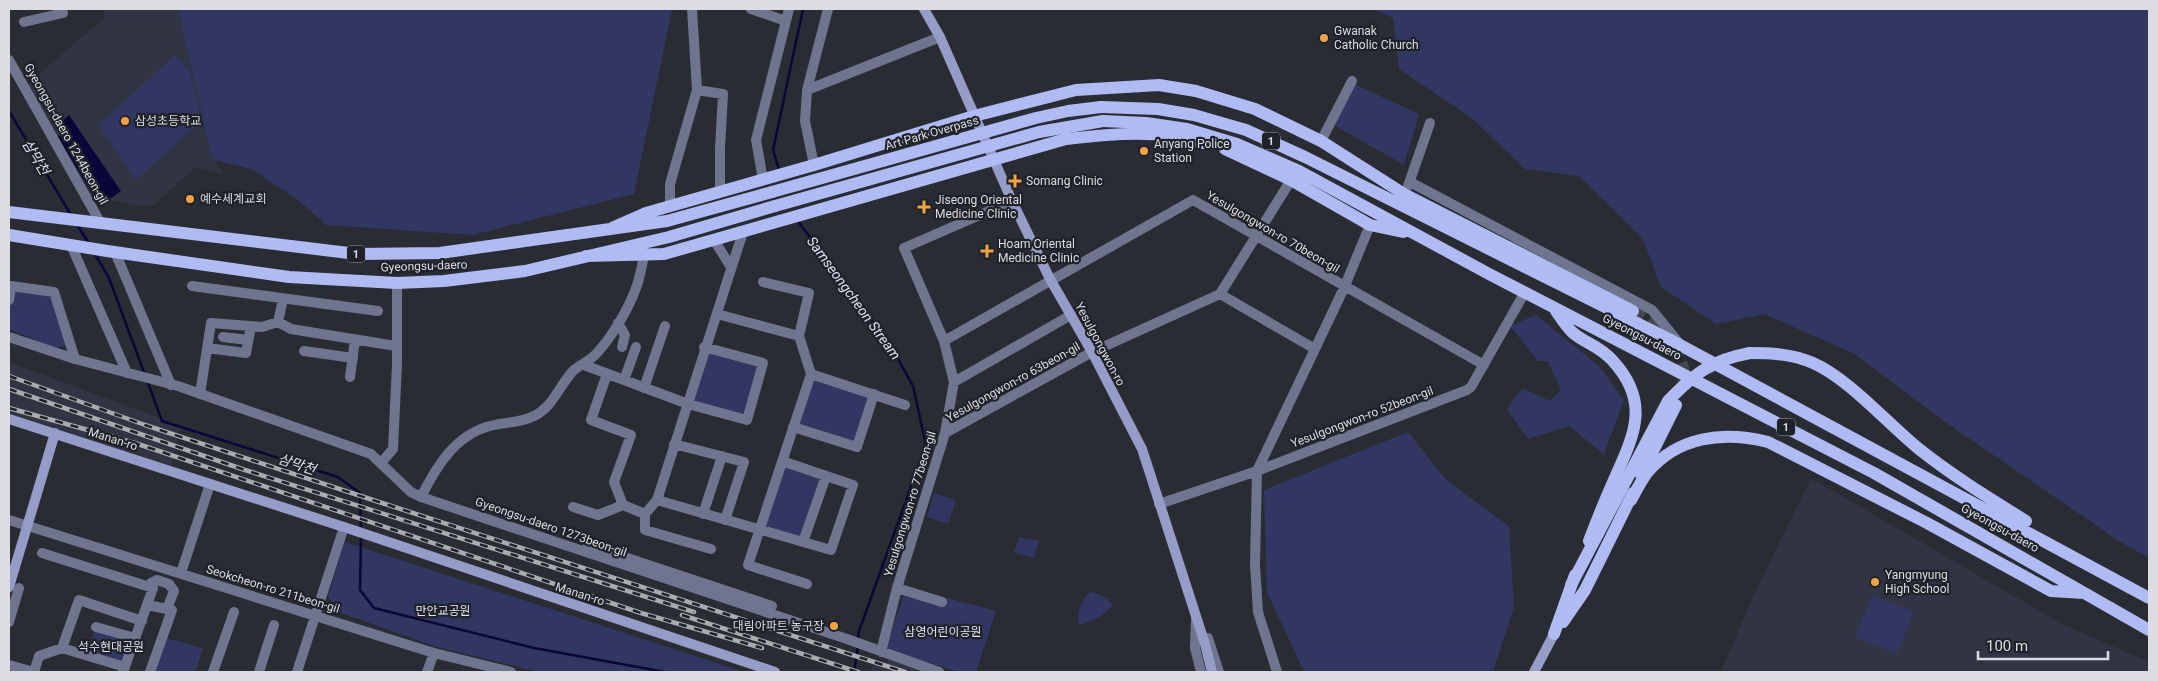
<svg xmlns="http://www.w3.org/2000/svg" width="2158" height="681" viewBox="0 0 2158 681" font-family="Roboto,'Noto Sans KR',sans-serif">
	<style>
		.built { fill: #313442 }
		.green { fill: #313762 }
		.water { fill: #0b063a }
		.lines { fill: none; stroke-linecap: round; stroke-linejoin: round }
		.stream { stroke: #0b063a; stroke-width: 2.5 }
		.primary-tunnel { stroke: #45474e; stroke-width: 12; stroke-dasharray: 12 6; stroke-linecap: butt }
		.street { stroke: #6f748f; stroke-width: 10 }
		.secondary { stroke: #949cc7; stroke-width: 10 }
		.primary { stroke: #b1bbf3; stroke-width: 12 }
		.rail-casing { stroke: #a9abb1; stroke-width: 4.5 }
		.rail { stroke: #20222a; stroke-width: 2.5; stroke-dasharray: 8; stroke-linecap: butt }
		.primary-bridge { stroke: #b1bbf3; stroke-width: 12 }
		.poi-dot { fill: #f4a344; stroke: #20222a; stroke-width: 2 }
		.labels { text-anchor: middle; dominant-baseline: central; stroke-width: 4.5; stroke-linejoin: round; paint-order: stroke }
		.shield { fill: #20222a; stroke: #a3a5ab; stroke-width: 1 }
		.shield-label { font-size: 11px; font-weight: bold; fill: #dbdde2 }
		.poi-label { font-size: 12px; fill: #dbdde2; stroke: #20222a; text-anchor: start }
		.street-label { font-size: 12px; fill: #dbdde2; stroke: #20222a }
		.park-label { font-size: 12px; fill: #dee2f4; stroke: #20222a }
		.water-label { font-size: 14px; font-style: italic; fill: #dde1f3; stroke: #20222a }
	</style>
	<rect width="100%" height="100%" fill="#2a2c34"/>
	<path class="built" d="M 104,9 L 178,9 L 211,154 L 224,175 L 195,167 L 153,206 L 133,205 L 92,197 L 27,87 L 31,81 L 104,18 Z
		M 9,362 L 181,426 L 171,465 L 9,416 Z
		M 1811,478 L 2060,623 L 2149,662 L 2149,672 L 1721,672 L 1755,592 Z
		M 889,658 L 930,672 L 870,672 L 875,661 L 887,664 Z"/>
	<path class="green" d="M 178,9 L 672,9 L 634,194 L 473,235 L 326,225 L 298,200 L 251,169 L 214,160 L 211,154 Z
		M 1373,9 L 2149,9 L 2149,558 L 2119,541 L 1945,422 L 1853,353 L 1764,314 L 1716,324 L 1661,287 L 1643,239 L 1579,176 L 1525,169 L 1473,119 L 1399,69 L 1393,18 Z
		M 175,55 L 190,71 L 201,121 L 136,180 L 98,125 Z
		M 1356,85 L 1419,114 L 1404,165 L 1334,125 Z
		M 11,286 L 54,292 L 70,345 L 54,348 L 9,329 L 9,300 Z
		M 1536,315 L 1599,366 L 1624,400 L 1604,454 L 1569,426 L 1528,439 L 1507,409 L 1522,388 L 1550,401 L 1561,390 L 1548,361 L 1538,361 L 1510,326 Z
		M 704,347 L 763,363 L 747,420 L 688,404 Z
		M 811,374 L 874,394 L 857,447 L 793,427 Z
		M 1408,432 L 1446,480 L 1509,526 L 1514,607 L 1493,672 L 1304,672 L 1267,592 L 1264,490 Z
		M 782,461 L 826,476 L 803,542 L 760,530 Z
		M 934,493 L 956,500 L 948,524 L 927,517 Z
		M 1019,537 L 1039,541 L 1034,558 L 1014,553 Z
		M 345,542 L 744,672 L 539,672 L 434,646 L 339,612 L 328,596 Z
		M 906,587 L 996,611 L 976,672 L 960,672 L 886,650 Z
		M 1091,592 L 1106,597 L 1113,605 L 1099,618 L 1080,625 C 1075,616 1082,596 1091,592 Z
		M 1872,595 L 1914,612 L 1897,654 L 1855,637 Z
		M 96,627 L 135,638 L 125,667 L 86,655 Z
		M 166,638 L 203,648 L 195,672 L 155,672 Z"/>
	<path class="water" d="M 69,115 L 121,191 L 107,201 L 95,199 L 58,137 L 65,132 L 60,123 Z"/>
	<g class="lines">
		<path class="stream" d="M 9,111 L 71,215
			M 779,170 L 773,150 L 803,9
			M 797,220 L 889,343 L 913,386 L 926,445 L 859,631 L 858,639
			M 78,226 L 88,242
			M 95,254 L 109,278 L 145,375
			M 147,380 L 162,421 L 338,477 L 360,493 L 361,530
			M 361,535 L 360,590 L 374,608 L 534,648 L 665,672
			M 854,672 L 858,645"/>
		<path class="primary-tunnel" d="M 1633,311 C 1653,325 1691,355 1683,384"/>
		<path class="street" d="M 751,9 L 786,21
			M 24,22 L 63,13 L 62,9
			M 9,60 L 100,222
			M 697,90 L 723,94 L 720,148 L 720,192
			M 807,90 L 940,37
			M 1321,141 L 1352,81
			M 814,165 L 805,121 L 807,90 L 828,9
			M 763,180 L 756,140 L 789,9
			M 1410,182 L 1652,310 L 1679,343
			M 1408,186 L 1430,123
			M 670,206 L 670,184 L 697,90 L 692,9
			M 714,240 L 731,267
			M 71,245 L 127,373
			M 115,252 L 171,385
			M 763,282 L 809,293 L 799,336
			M 192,286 L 378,311
			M 1220,294 L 1315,349
			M 9,300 L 11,286 L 54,292 L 75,359
			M 717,314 L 799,336 L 811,374 L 905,405
			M 278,322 L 283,299
			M 618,323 L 625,335 L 622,347
			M 9,337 L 75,359 L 178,386 L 371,454 L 411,492 L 421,497 L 847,639 L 939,672
			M 223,337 L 248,340
			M 944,341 L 1193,200 L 1484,365
			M 207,348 L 246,353 L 251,326
			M 304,351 L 353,358
			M 584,365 L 688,404 L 747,420 L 763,363 L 704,347
			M 607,374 L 591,420 L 631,435 L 614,482 L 623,505
			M 350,377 L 355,340
			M 624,380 L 636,347
			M 954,382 L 1071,315
			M 644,388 L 665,326
			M 200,394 L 211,323 L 262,327 L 278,322 L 291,329 L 396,346
			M 793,427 L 857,447 L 874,394
			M 945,433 L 1092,352 L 1220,294 L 1291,180
			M 674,444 L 744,462 L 725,520
			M 381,463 L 393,449 L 397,364 L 397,283
			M 421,497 C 436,467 455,435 490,426 C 505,422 520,423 534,416 C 553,407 559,386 573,371 C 579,365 590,361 597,353 C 613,335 628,310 636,288 C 640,278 642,266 644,255
			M 657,500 L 831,550 L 853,485 L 782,461
			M 1159,504 L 1257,471 L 1467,390 L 1471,387 L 1525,292
			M 573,507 L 598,515 L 623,505 L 645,514
			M 703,514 L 722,456
			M 9,520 L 434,653 L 511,672
			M 803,542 L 826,476
			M 588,545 L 772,606
			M 711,549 L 645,530 L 645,514 L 657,500 L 743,232
			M 42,553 L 153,588 L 123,672
			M 181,573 L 210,484
			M 151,583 L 157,580 L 169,584 L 174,591 L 167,609
			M 807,584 L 748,565 L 811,374
			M 897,588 L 942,602
			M 147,605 L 172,610 L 150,672
			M 1196,619 L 1195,648 L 1201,672
			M 9,622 L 19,588
			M 96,627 L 135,638
			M 1208,638 L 1219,672
			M 62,648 L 79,600 L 142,621
			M 881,652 L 897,588 L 945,433 L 954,382 L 944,341 L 904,248 L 1012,201
			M 9,665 L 34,672
			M 34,672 L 39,656 L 62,648 L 125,667
			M 213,672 L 234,612
			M 259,672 L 274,625
			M 297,672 L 344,527
			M 427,672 L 434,653
			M 1277,672 L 1258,612 L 1255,565 L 1257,471 L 1344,288 L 1370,225"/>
		<path class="secondary" d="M 924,9 L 940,37 L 1012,201 L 1050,279 L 1092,352 L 1142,449 L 1205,644 L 1212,672
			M 9,419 L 350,529 L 775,672
			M 9,587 L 55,433
			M 1534,672 L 1554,634"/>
		<path class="primary" d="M 1101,107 L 1158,109 L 1194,115 L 1246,130 L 1305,157 L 1669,339 L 2149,598
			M 1103,121 L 1146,123 L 1187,129 L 1237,144 L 1299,171 L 1489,274 L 1874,473 L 2149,630
			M 1225,149 L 1291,180 L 1370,225 L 1403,232
			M 9,212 L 357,254 L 440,253 L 667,221 L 772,192
			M 612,228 L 646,213 L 814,165 L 974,116 L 1076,90 L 1159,85 L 1196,91 L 1255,109 L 1321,141 L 1404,194 L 1633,311
			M 9,235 L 107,251 L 289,277 L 397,283 L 444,281 L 525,271 L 669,237 L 775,206
			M 586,256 L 664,254 L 1066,139 C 1111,134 1159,129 1203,143
			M 1556,311 C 1561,318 1566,326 1572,332 C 1584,343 1599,345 1613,361 C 1651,403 1634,435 1614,480 C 1605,500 1597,520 1589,541
			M 1750,353 C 1772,353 1792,354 1813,363 C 1848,378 1888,424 1919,449 C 1953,476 1989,498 2026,521
			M 1641,475 L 1676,405
			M 1631,500 C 1636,491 1641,481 1647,473 C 1678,436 1723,431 1768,442 L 1927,523 L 2051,591 L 2084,593
			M 1563,622 L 1585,590 L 1633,493
			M 1554,634 L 1575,575"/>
		<g class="rail-casing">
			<path id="rail" d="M 9,376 L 145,425 L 379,502 L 905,672
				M 9,389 L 245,470 L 694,612
				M 9,408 L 138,444 L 641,613 L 762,648
				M 682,615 L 858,672"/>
		</g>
		<use href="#rail" class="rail"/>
		<path class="primary-bridge" d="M 772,192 L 1036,118 L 1068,111 L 1101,107
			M 775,206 L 1039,132 L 1103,121
			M 1571,585 L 1668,401 C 1695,373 1712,360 1750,353"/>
	</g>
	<g class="poi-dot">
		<circle cx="1324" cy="38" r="5"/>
		<circle cx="125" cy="121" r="5"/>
		<circle cx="1144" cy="151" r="5"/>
		<path d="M1012.5 173.5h5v5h5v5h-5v5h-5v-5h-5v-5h5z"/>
		<circle cx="190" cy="199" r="5"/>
		<path d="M921.5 199.5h5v5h5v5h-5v5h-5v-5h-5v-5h5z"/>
		<path d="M984.5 243.5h5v5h5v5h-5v5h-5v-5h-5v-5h5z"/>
		<circle cx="1875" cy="582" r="5"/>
		<circle cx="834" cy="626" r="5"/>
	</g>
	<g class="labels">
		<g class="shield">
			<rect x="1262" y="132.5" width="18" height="17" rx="4"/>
			<rect x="347" y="245.5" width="18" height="17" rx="4"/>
			<rect x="1777" y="418.5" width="18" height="17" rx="4"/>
		</g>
		<g class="shield-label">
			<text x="1271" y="141">1</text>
			<text x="356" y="254">1</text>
			<text x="1786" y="427">1</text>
		</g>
		<g class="poi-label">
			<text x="1334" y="31">Gwanak<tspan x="1334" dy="14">Catholic Church</tspan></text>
			<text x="135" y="121">삼성초등학교</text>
			<text x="1154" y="144">Anyang Police<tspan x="1154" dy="14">Station</tspan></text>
			<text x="1026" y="181">Somang Clinic</text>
			<text x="200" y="199">예수세계교회</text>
			<text x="935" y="200">Jiseong Oriental<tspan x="935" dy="14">Medicine Clinic</tspan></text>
			<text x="998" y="244">Hoam Oriental<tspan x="998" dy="14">Medicine Clinic</tspan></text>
			<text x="1885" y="575">Yangmyung<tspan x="1885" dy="14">High School</tspan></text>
			<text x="824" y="626" text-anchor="end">대림아파트 농구장</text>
		</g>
		<g class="street-label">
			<text transform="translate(932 133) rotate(-16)">Art Park Overpass</text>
			<text transform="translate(66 134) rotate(61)">Gyeongsu-daero 1244beon-gil</text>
			<text transform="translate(1273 232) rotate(30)">Yesulgongwon-ro 70beon-gil</text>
			<text transform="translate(424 266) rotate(-2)">Gyeongsu-daero</text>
			<text transform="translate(1642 337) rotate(27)">Gyeongsu-daero</text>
			<text transform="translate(1100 344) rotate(62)">Yesulgongwon-ro</text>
			<text transform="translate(1013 382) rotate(-29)">Yesulgongwon-ro 63beon-gil</text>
			<text transform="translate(1362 417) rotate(-21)">Yesulgongwon-ro 52beon-gil</text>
			<text transform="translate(113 439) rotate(18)">Manan-ro</text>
			<text transform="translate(910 504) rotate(-73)">Yesulgongwon-ro 77beon-gil</text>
			<text transform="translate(551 527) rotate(19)">Gyeongsu-daero 1273beon-gil</text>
			<text transform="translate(2000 528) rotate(29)">Gyeongsu-daero</text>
			<text transform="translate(273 589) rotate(17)">Seokcheon-ro 211beon-gil</text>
			<text transform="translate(580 594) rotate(18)">Manan-ro</text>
		</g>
		<g class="park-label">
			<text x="443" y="611">만안교공원</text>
			<text x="943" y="632">삼영어린이공원</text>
			<text x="111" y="647">석수현대공원</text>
		</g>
		<g class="water-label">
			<text transform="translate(36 157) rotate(59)">삼막천</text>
			<text transform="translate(854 298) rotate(54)">Samseongcheon Stream</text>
			<text transform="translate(297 464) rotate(18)">삼막천</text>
		</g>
	</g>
	<rect width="2158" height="681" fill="none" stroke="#dbdde2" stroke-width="20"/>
	<path d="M1978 651v8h130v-8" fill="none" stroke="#dbdde2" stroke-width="2.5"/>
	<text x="1986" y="651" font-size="15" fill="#dbdde2" stroke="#20222a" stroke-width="4" paint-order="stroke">100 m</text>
</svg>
